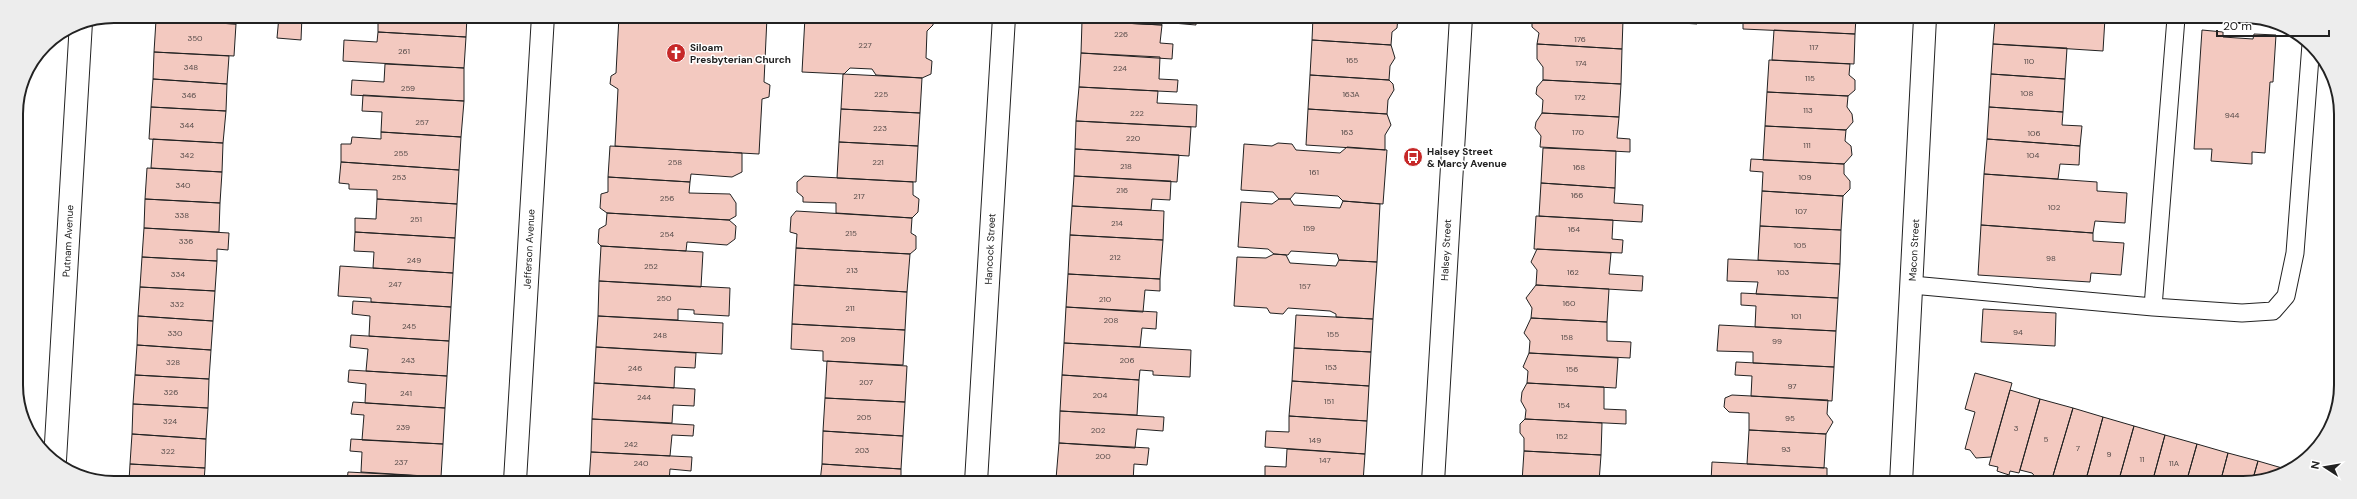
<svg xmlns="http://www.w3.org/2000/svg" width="2357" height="499" viewBox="0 0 2357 499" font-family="'DM Sans',sans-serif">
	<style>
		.building { fill: #f3c9c0; stroke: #222 }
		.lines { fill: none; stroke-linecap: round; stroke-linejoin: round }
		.service-casing { stroke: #222; stroke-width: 19 }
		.minor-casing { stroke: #222; stroke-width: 24 }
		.service { stroke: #fff; stroke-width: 17 }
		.minor { stroke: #fff; stroke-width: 22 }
		.labels { text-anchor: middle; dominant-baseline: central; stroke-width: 3; stroke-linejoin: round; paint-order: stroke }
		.number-label { font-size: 8px; fill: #564c4a }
		.poi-label { font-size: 10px; font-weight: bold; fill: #222; stroke: #fff; text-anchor: start }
		.street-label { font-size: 10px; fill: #222; stroke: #fff }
		.rim { fill: none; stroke: #222; stroke-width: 2 }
	</style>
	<rect width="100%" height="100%" fill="#fff"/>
	<path class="building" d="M 156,16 L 236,16 L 236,24 L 156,20 Z
		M 279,16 L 302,16 L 301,40 L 277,38 Z
		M 347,16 L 467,16 L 466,37 L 378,32 L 378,21 L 347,19 Z
		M 619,16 L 767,17 L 764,82 L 770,85 L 769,97 L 762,99 L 759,154 L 615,146 L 618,89 L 610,84 L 611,76 L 616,73 Z
		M 805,17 L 934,17 L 933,25 L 927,31 L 926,58 L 932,61 L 931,74 L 922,78 L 876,75 L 872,69 L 850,68 L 844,74 L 802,72 Z
		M 1083,17 L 1196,17 L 1196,25 L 1161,22 L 1162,25 L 1082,21 Z
		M 1313,17 L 1398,17 L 1397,28 L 1392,32 L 1391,45 L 1312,40 Z
		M 1532,17 L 1623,20 L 1622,49 L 1537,44 L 1539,33 L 1532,27 Z
		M 1571,17 L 1654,17 L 1654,21 Z
		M 1666,17 L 1697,17 L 1697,24 L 1666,22 Z
		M 1743,17 L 1856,17 L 1855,34 L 1743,29 Z
		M 1995,18 L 2105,18 L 2103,51 L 1993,44 Z
		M 156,20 L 236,24 L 234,56 L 154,52 Z
		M 1082,21 L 1162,25 L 1160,43 L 1173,44 L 1172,59 L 1081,53 Z
		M 1774,30 L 1855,34 L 1854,64 L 1772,60 Z
		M 2202,30 L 2223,32 L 2223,37 L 2253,39 L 2254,34 L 2276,35 L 2273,82 L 2270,82 L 2265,153 L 2252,152 L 2252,164 L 2211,161 L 2212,149 L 2194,149 Z
		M 378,32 L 466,37 L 464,68 L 343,61 L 344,40 L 377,42 Z
		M 1312,40 L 1391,45 L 1395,58 L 1390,66 L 1389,80 L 1310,75 Z
		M 1537,44 L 1622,49 L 1621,84 L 1543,80 L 1543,67 L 1537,59 Z
		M 1993,44 L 2067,48 L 2065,79 L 1991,74 Z
		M 154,52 L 229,56 L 227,84 L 153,79 Z
		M 1081,53 L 1160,57 L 1159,79 L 1178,80 L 1177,92 L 1079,87 Z
		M 1769,60 L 1850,64 L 1849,75 L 1855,80 L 1855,90 L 1848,96 L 1767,92 Z
		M 385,64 L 464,68 L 464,101 L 351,95 L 352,80 L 384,82 Z
		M 843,74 L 922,78 L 920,113 L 841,109 Z
		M 1991,74 L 2065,79 L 2063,112 L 1989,107 Z
		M 1310,75 L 1389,80 L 1393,84 L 1394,90 L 1388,100 L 1387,114 L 1308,109 Z
		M 153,79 L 227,84 L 226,111 L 151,107 Z
		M 1543,80 L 1621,84 L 1619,117 L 1542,113 L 1543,100 L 1536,94 L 1537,87 Z
		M 1079,87 L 1158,91 L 1157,103 L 1197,105 L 1196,127 L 1076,121 Z
		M 1767,92 L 1848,96 L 1847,107 L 1852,114 L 1853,122 L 1846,130 L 1765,126 Z
		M 363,95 L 464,101 L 461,137 L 381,132 L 382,112 L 362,111 Z
		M 151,107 L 226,111 L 223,143 L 149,139 Z
		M 1989,107 L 2063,112 L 2062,125 L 2082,126 L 2080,146 L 1987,139 Z
		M 841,109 L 920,113 L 918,146 L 839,142 Z
		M 1308,109 L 1387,114 L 1391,125 L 1385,135 L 1385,150 L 1306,145 Z
		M 1542,113 L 1619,117 L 1617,138 L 1630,139 L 1630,152 L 1540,147 L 1541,136 L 1535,128 L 1536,122 Z
		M 1076,121 L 1191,127 L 1189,156 L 1075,149 Z
		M 1765,126 L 1846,130 L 1845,141 L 1851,146 L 1852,155 L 1844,164 L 1763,160 Z
		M 381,132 L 461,137 L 459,170 L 341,162 L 341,144 L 351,144 L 352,137 L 381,139 Z
		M 153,139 L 223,143 L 222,172 L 151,168 Z
		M 1987,139 L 2080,146 L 2079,165 L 2060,164 L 2058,179 L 1984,174 Z
		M 839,142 L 918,146 L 916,182 L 837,178 Z
		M 1278,143 L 1292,144 L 1296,150 L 1340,153 L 1347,147 L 1387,150 L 1383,204 L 1343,201 L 1338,196 L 1295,193 L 1290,199 L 1279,199 L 1273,192 L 1241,190 L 1244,144 L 1272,146 Z
		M 610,146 L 742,153 L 742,172 L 732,177 L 691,174 L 690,182 L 608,177 Z
		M 1543,148 L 1616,151 L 1615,188 L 1541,183 Z
		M 1075,149 L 1179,155 L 1177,182 L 1074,176 Z
		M 1751,159 L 1844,164 L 1844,174 L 1850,181 L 1850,189 L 1843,196 L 1762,191 L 1763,172 L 1750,171 Z
		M 341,162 L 459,170 L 457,204 L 377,199 L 377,190 L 349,189 L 349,184 L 339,183 Z
		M 147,168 L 222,172 L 220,203 L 145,199 Z
		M 1984,174 L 2097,182 L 2097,191 L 2127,193 L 2125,223 L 2095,221 L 2093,233 L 1981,225 Z
		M 804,176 L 913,182 L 913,195 L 919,199 L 918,212 L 912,218 L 836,213 L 836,203 L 803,202 L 803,197 L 797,192 L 797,182 Z
		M 1074,176 L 1171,181 L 1170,200 L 1152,199 L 1151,210 L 1072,206 Z
		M 608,177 L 690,182 L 689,193 L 730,194 L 736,203 L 736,216 L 729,220 L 607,213 L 600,208 L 601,194 L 608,192 Z
		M 1541,183 L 1615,188 L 1614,203 L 1643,205 L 1642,222 L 1539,216 Z
		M 1762,191 L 1843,196 L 1841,230 L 1760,226 Z
		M 145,199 L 220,203 L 219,232 L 144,228 Z
		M 377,199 L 457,204 L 455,238 L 355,232 L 355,218 L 376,219 Z
		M 1279,199 L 1290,199 L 1294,205 L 1340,208 L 1343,201 L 1380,204 L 1377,262 L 1339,260 L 1337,254 L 1291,251 L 1288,255 L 1274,254 L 1268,249 L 1238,247 L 1241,202 L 1272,204 Z
		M 1072,206 L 1164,211 L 1163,240 L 1070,235 Z
		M 796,211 L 912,218 L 911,233 L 916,236 L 916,249 L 910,254 L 796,248 L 797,234 L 790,232 L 791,217 Z
		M 607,213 L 729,220 L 736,226 L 735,239 L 727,245 L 687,242 L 686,251 L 601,246 L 598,243 L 599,229 L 606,225 Z
		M 1536,216 L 1613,220 L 1612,239 L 1623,240 L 1622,253 L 1534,249 Z
		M 1981,225 L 2093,233 L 2093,241 L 2124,243 L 2121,275 L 2091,273 L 2090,282 L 1978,275 Z
		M 1760,226 L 1841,230 L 1840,264 L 1758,260 Z
		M 144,228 L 229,233 L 228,250 L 217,249 L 217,261 L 142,257 Z
		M 355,232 L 455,238 L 453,273 L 373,268 L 374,252 L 354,251 Z
		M 1070,235 L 1163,240 L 1160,279 L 1068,274 Z
		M 601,246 L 703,252 L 701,287 L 599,281 Z
		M 796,248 L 910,254 L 907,292 L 794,285 Z
		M 1537,249 L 1611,253 L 1609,274 L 1643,276 L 1642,291 L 1536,285 L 1537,270 L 1531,262 Z
		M 1274,254 L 1286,255 L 1290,263 L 1336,266 L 1339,260 L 1377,262 L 1373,319 L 1336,317 L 1336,314 L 1330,311 L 1288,308 L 1283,314 L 1270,313 L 1267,308 L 1234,306 L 1237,257 L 1266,258 Z
		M 142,257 L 217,261 L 215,291 L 140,287 Z
		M 1728,259 L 1840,264 L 1838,298 L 1756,294 L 1758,282 L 1727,281 Z
		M 340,266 L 453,273 L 451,307 L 371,302 L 371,298 L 338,296 Z
		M 1068,274 L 1160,279 L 1160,291 L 1145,290 L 1143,312 L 1066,307 Z
		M 599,281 L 730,288 L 729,316 L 694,314 L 694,310 L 678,309 L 678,320 L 598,316 Z
		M 794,285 L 907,292 L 905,330 L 792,324 Z
		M 1536,285 L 1609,289 L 1607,322 L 1531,318 L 1532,308 L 1526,298 Z
		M 140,287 L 215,291 L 213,321 L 138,316 Z
		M 1741,293 L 1838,298 L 1836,331 L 1755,327 L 1756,306 L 1741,305 Z
		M 353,301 L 451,307 L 449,341 L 369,336 L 370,316 L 352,314 Z
		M 1066,307 L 1157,312 L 1156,329 L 1142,328 L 1140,347 L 1064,343 Z
		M 1983,309 L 2056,313 L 2055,346 L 1981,342 Z
		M 1296,315 L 1373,319 L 1371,352 L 1294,348 Z
		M 138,316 L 213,321 L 211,350 L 137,345 Z
		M 598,316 L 723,323 L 722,354 L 596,347 Z
		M 1531,318 L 1607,322 L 1607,341 L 1631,342 L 1630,358 L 1529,353 L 1530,341 L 1524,333 Z
		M 792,324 L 905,330 L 903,365 L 823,361 L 823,351 L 791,349 Z
		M 1719,325 L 1836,331 L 1834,367 L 1753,363 L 1753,352 L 1717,351 Z
		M 351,335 L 449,341 L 447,376 L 366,371 L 368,349 L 350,347 Z
		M 1064,343 L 1191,350 L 1190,377 L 1153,375 L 1153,371 L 1140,370 L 1139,380 L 1062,375 Z
		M 137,345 L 211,350 L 209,379 L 135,375 Z
		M 596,347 L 696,353 L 695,368 L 675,367 L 674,388 L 594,383 Z
		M 1294,348 L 1371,352 L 1369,386 L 1292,381 Z
		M 1529,353 L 1618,358 L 1616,388 L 1527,383 L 1528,371 L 1523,367 Z
		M 827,361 L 907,366 L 905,402 L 825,398 Z
		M 1736,362 L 1834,367 L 1832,401 L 1751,396 L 1752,376 L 1735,375 Z
		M 349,370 L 447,376 L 445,408 L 365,403 L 366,384 L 348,382 Z
		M 1975,373 L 2012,383 L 1991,457 L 1976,458 L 1970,450 L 1965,449 L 1975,412 L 1965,409 Z
		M 135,375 L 209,379 L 208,408 L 133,404 Z
		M 1062,375 L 1139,380 L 1137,415 L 1060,411 Z
		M 1292,381 L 1369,386 L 1367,421 L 1289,416 Z
		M 594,383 L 695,389 L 694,406 L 673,405 L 672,423 L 592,419 Z
		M 1527,383 L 1604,387 L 1604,409 L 1626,410 L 1626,424 L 1525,419 L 1526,410 L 1521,401 L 1522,392 Z
		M 2010,390 L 2040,399 L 2019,473 L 2010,471 L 2009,475 L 1997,471 L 1998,467 L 1989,465 Z
		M 1732,395 L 1828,400 L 1827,414 L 1833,422 L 1826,434 L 1749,430 L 1749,413 L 1729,412 L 1724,407 L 1725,398 Z
		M 825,398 L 905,402 L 903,436 L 823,431 Z
		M 2040,399 L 2073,408 L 2052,479 L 2040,482 L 2032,473 L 2020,470 Z
		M 353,402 L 445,408 L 443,444 L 362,440 L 364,415 L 351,414 Z
		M 133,404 L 208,408 L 206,439 L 132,434 Z
		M 2073,408 L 2103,417 L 2085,483 L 2063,483 L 2052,479 Z
		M 1060,411 L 1164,417 L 1163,431 L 1137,429 L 1135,448 L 1059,443 Z
		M 1289,416 L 1367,421 L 1365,454 L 1265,447 L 1266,431 L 1289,432 Z
		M 2103,417 L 2134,426 L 2118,483 L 2085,483 Z
		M 592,419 L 694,425 L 693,436 L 672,435 L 670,456 L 591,452 Z
		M 1525,419 L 1602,423 L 1601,455 L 1524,451 L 1524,438 L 1520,433 L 1520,424 Z
		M 2134,426 L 2165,435 L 2152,483 L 2118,483 Z
		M 1749,430 L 1826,434 L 1824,468 L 1747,464 Z
		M 823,431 L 903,436 L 901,469 L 822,464 Z
		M 132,434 L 206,439 L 205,468 L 130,464 Z
		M 2165,435 L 2197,444 L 2186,483 L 2152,483 Z
		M 351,439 L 443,444 L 441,477 L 361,472 L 362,452 L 350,451 Z
		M 1059,443 L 1149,448 L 1147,465 L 1134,464 L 1133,482 L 1056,479 Z
		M 2197,444 L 2228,453 L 2220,483 L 2186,483 Z
		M 1287,449 L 1365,454 L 1363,482 L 1265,482 L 1265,466 L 1286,467 Z
		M 1524,451 L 1601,455 L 1599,482 L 1522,482 Z
		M 591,452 L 692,457 L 691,471 L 670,469 L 669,482 L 589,482 Z
		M 2228,453 L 2258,461 L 2252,482 L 2220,483 Z
		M 2258,461 L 2289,470 L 2281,476 L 2252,482 Z
		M 1712,462 L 1827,468 L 1827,482 L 1711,482 Z
		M 130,464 L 205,468 L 204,481 L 129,481 Z
		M 822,464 L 901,469 L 901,482 L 820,482 Z
		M 348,472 L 441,477 L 441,481 L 347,481 Z
		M 1056,479 L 1119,482 L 1056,482 Z"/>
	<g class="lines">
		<g class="service-casing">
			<path id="service" d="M 1912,285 L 2153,307 L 2242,313 L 2273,311 L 2286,296 L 2295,253 L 2311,44
				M 2153,307 L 2176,18"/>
		</g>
		<g class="minor-casing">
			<path id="minor" d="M 55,460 L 81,22
				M 515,481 L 543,16
				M 976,482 L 1004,17
				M 1433,482 L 1461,17
				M 1901,483 L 1925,18"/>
		</g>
		<use href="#service" class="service"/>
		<use href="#minor" class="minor"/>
	</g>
	<defs>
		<g id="church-disc" transform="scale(1)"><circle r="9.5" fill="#c62828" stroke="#fff"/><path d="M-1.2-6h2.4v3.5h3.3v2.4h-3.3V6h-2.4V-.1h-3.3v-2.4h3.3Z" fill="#fff"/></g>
		<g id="bus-disc" transform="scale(1)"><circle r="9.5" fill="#c62828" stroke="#fff"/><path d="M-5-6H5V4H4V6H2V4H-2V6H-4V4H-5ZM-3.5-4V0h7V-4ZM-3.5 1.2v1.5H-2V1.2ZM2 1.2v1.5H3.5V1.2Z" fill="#fff"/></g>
	</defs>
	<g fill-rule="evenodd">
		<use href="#church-disc" x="676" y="53"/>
		<use href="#bus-disc" x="1413" y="157"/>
	</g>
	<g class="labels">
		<g class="number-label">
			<text x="1121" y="34">226</text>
			<text x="195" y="38">350</text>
			<text x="1580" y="39">176</text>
			<text x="865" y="45">227</text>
			<text x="1814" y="47">117</text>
			<text x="404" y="51">261</text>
			<text x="1352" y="60">165</text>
			<text x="2029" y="61">110</text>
			<text x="1581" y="63">174</text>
			<text x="191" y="67">348</text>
			<text x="1120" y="68">224</text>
			<text x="1810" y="78">115</text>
			<text x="408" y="88">259</text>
			<text x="2027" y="93">108</text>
			<text x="881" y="94">225</text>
			<text x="1351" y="94">163A</text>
			<text x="189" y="95">346</text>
			<text x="1580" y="97">172</text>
			<text x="1808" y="110">113</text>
			<text x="1137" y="113">222</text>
			<text x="2232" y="115">944</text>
			<text x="422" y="122">257</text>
			<text x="187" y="125">344</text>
			<text x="880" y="128">223</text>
			<text x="1347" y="132">163</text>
			<text x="1578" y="132">170</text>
			<text x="2034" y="133">106</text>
			<text x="1133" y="138">220</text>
			<text x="1807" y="145">111</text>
			<text x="401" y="153">255</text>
			<text x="187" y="155">342</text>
			<text x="2033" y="155">104</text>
			<text x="675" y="162">258</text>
			<text x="878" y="162">221</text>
			<text x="1126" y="166">218</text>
			<text x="1579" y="167">168</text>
			<text x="1314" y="172">161</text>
			<text x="399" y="177">253</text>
			<text x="1805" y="177">109</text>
			<text x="183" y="185">340</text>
			<text x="1122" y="190">216</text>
			<text x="1577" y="195">166</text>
			<text x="859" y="196">217</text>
			<text x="667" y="198">256</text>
			<text x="2054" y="207">102</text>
			<text x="1801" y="211">107</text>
			<text x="182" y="215">338</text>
			<text x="416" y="219">251</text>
			<text x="1117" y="223">214</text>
			<text x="1309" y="228">159</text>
			<text x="1574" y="229">164</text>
			<text x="851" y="233">215</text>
			<text x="667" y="234">254</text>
			<text x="186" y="241">336</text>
			<text x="1800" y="245">105</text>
			<text x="1115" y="257">212</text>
			<text x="2051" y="258">98</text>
			<text x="414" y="260">249</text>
			<text x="651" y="266">252</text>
			<text x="852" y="270">213</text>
			<text x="1573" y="272">162</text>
			<text x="1783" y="272">103</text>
			<text x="178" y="274">334</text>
			<text x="395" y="284">247</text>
			<text x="1305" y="286">157</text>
			<text x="664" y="298">250</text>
			<text x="1105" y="299">210</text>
			<text x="1569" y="303">160</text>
			<text x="177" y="304">332</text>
			<text x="850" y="308">211</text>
			<text x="1796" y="316">101</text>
			<text x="1111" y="320">208</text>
			<text x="409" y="326">245</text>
			<text x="2018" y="332">94</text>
			<text x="175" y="333">330</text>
			<text x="1333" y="334">155</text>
			<text x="660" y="335">248</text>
			<text x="1567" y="337">158</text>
			<text x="848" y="339">209</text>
			<text x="1777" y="341">99</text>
			<text x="408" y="360">243</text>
			<text x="1127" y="360">206</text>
			<text x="173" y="362">328</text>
			<text x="1331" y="367">153</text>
			<text x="635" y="368">246</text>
			<text x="1572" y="369">156</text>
			<text x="866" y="382">207</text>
			<text x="1792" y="386">97</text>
			<text x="171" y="392">326</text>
			<text x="406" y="393">241</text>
			<text x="1100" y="395">204</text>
			<text x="644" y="397">244</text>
			<text x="1329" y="401">151</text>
			<text x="1564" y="405">154</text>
			<text x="864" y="417">205</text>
			<text x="1790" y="418">95</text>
			<text x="170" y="421">324</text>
			<text x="403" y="427">239</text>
			<text x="2016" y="428">3</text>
			<text x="1098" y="430">202</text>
			<text x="1562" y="436">152</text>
			<text x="2046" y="439">5</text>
			<text x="1315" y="440">149</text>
			<text x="631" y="444">242</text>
			<text x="2078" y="448">7</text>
			<text x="1786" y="449">93</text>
			<text x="862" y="450">203</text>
			<text x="168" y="451">322</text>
			<text x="2109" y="454">9</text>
			<text x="1103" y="456">200</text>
			<text x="2142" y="459">11</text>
			<text x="1325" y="460">147</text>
			<text x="401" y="462">237</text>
			<text x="641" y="463">240</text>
			<text x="2174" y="463">11A</text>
		</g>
		<g class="poi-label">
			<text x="690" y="47">Siloam<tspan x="690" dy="12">Presbyterian Church</tspan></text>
			<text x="1427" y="151">Halsey Street<tspan x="1427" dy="12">&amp; Marcy Avenue</tspan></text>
		</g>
		<g class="street-label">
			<text transform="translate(68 241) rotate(-87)">Putnam Avenue</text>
			<text transform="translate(529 249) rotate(-87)">Jefferson Avenue</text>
			<text transform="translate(990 249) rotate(-87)">Hancock Street</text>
			<text transform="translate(1446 250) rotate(-87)">Halsey Street</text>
			<text transform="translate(1914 250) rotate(-87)">Macon Street</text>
		</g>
	</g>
	<path d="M0 0H2357V499H0ZM114 23H2243A91 91 0 0 1 2334 114V385A91 91 0 0 1 2243 476H114A91 91 0 0 1 23 385V114A91 91 0 0 1 114 23Z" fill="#ededed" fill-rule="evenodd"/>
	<path class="rim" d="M114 23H2243A91 91 0 0 1 2334 114V385A91 91 0 0 1 2243 476H114A91 91 0 0 1 23 385V114A91 91 0 0 1 114 23Z"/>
	<g transform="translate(2325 467) rotate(282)" stroke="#ffffff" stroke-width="3" paint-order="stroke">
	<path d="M0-3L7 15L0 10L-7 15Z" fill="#222222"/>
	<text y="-6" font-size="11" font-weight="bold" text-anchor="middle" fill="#222222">N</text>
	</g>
	<path d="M2217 30v6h112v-6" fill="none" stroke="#222222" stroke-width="2"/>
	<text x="2223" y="30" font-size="12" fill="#222222" stroke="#ffffff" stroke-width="3" paint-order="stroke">20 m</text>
</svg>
